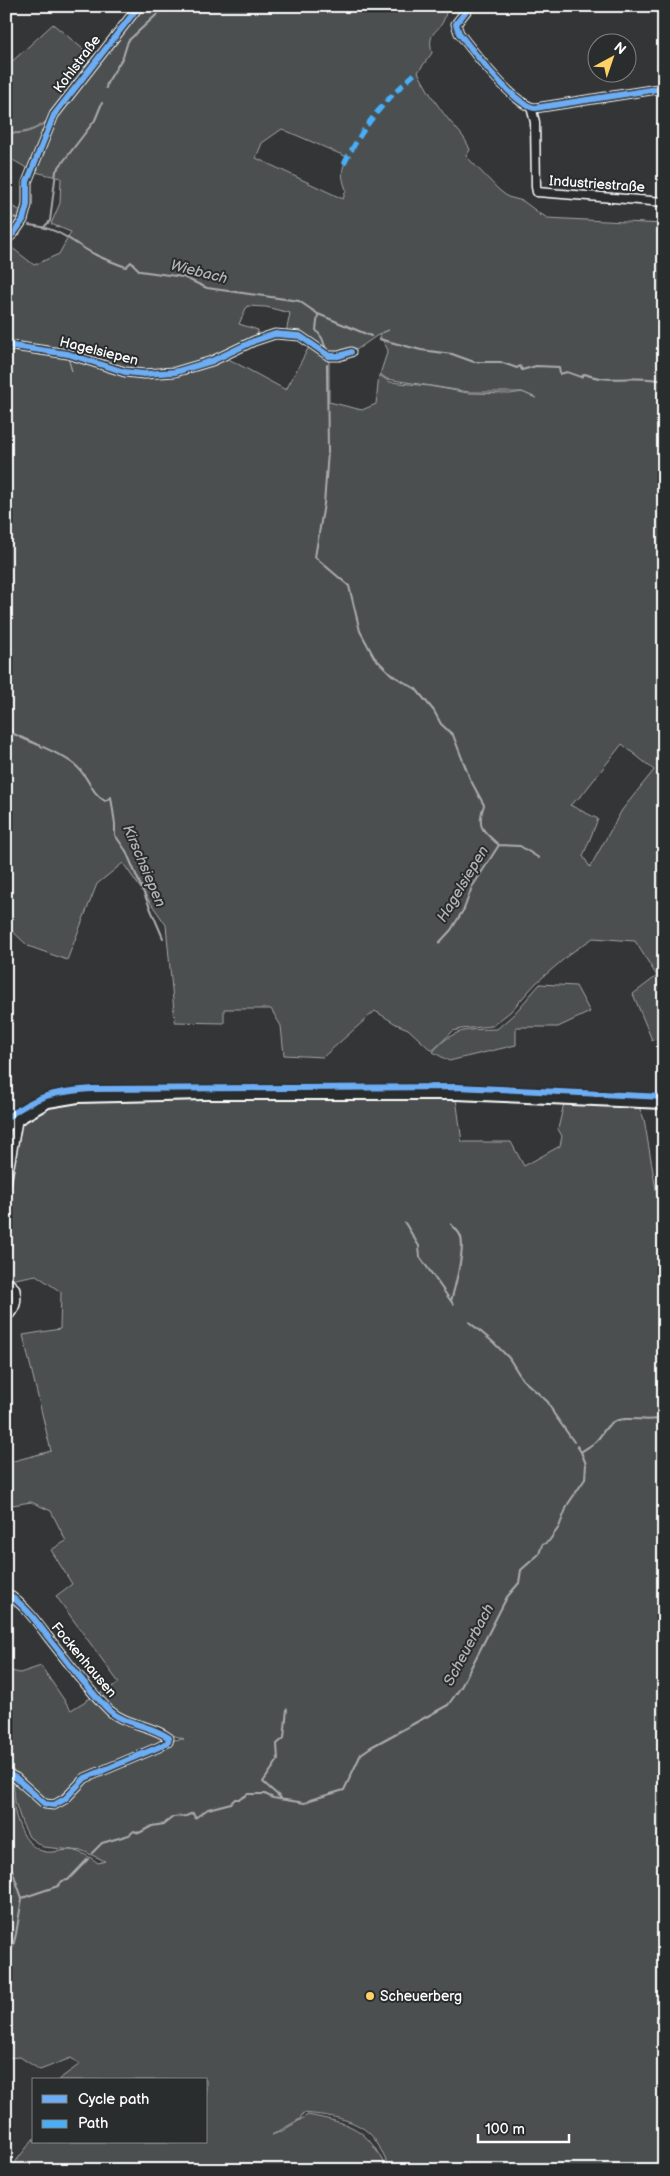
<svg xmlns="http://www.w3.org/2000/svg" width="670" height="2176" viewBox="0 0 670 2176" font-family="'Balsamiq Sans',sans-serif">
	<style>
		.green { fill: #4c4f50; stroke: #a6a7a8; fill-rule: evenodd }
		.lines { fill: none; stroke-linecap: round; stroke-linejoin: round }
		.stream { stroke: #abacad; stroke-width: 2 }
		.minor-casing { stroke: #fff; stroke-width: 11 }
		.major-casing { stroke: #fff; stroke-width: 14 }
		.minor { stroke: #2a2d2e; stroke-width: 8 }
		.major { stroke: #2a2d2e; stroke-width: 10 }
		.quiet { stroke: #49aef6; stroke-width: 5; stroke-dasharray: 10 5; stroke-linecap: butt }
		.cycleway-casing { stroke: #2a2d2e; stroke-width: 9 }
		.cycleway { stroke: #6dadf4; stroke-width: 6 }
		.poi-dot { fill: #ffd166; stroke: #2a2d2e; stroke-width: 2 }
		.labels { text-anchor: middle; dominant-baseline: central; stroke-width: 4; stroke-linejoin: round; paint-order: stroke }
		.street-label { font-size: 14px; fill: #fff; stroke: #2a2d2e }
		.poi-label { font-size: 14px; fill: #fff; stroke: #2a2d2e; text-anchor: start }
		.water-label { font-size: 15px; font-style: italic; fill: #b2b3b4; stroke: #2a2d2e }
	</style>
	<rect width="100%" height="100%" fill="#333536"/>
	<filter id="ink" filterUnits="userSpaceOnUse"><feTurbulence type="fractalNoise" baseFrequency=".02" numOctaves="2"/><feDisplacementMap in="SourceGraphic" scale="10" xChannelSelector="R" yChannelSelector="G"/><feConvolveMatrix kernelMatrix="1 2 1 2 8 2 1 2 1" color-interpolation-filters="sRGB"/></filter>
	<g filter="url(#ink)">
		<path class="green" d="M 145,6 L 457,6 L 446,12 C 442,35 426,27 432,53 L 418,72 C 426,88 436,104 448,119 C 457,130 465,136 470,150 L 466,156 L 499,190 L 508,197 L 523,201 L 539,213 L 540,216 L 540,213 L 547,218 L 664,224 L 664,1038 L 652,1040 L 633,994 L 657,976 L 635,941 L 593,938 L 571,953 L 536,983 L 510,1012 L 492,1026 L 461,1029 L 453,1031 L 432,1051 L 408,1029 L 396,1024 L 375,1011 L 323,1057 L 284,1055 L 281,1026 L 271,1009 L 224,1009 L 224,1023 L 175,1022 L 166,925 L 123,863 L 97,884 L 67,960 L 28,946 L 6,925 L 6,346 L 67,355 L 72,371 L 67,354 L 6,344 L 6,243 L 34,265 L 59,254 L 71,232 L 51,224 L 60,203 L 61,178 L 31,171 L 55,115 L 116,36 L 137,11 ZM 282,129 L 347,157 C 341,171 341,175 346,190 L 343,199 L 256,158 L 262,143 ZM 247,306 L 266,307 L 290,313 L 286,333 C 293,334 299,334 305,337 C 316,343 324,358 338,356 C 359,354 370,336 389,330 L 379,334 L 388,350 L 380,374 L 387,379 L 469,392 L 522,392 L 536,398 L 522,392 L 510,394 L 468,393 L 429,386 L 390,382 L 379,375 L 376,404 L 362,410 L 329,402 L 329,357 L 311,343 L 286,390 L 223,356 L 257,338 L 258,330 L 239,324 ZM 622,744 L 654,770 L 622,810 L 590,867 L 583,856 L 598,819 L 570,805 L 582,795 Z
			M 53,24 L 95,59 C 74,89 49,140 6,132 L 6,67 Z
			M 53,117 L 30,170 L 6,156 L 6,133 C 26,136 38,129 53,117 Z
			M 6,203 L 25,213 L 6,239 Z
			M 540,984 L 576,986 L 590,1012 L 558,1027 L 516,1027 L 516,1045 L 449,1061 L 433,1052 C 454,1027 467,1030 497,1029 L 514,1014 Z
			M 388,1097 L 456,1098 L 462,1142 L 511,1142 L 524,1166 L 560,1146 L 562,1136 L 558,1129 L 564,1103 L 639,1107 L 644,1119 L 660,1213 L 664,1213 L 664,2170 L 390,2170 C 385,2159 379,2143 371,2135 C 355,2118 325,2115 303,2113 L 300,2119 L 272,2135 L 282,2131 L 308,2115 C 352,2124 367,2127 387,2170 L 9,2170 L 34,2138 L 34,2142 L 206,2142 L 206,2080 L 58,2080 L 80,2064 L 71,2058 L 40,2070 L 20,2057 L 6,2058 L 6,1774 L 11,1779 C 11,1801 18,1848 46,1852 C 54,1853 62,1850 70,1850 C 79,1851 91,1857 98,1863 L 105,1861 L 83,1851 L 43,1847 L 29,1837 L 22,1823 L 15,1802 L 13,1780 L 6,1772 L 6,1670 L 20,1673 L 41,1666 L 71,1710 L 92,1697 L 113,1716 L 170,1738 L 83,1777 L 54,1800 L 59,1807 L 63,1806 L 87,1780 L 163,1747 L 174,1740 L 184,1739 L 124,1718 L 96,1695 L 119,1683 L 56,1596 L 72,1584 L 51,1550 L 66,1541 L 51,1511 L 31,1502 L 6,1506 L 6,1463 L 51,1451 L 23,1335 L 60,1329 L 61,1292 L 36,1275 L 10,1280 L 6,1277 L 6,1191 L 21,1121 L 50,1106 L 64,1103 Z"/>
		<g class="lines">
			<path class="stream" d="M 106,88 L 107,83 L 123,57 L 128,41 L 166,6
				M 6,216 L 17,218
				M 29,225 C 61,228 70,242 96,255 C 106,260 116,263 126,267 L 131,262 L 140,271 L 183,277 L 207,288 L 299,301 L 318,314 L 371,336
				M 45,226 L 50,221 L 56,171 L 95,120 L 102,103
				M 318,314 L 316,330 L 322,338 L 326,349
				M 379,339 L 421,350 L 452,354 L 474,362 L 500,362 L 517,368 L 520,366 L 522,370 L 536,366 L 559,367 L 560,374 L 567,372 L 581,377 L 585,374 C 608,384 638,374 664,381
				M 327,365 L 328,452 L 324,504 L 315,557 L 349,586 L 360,631 L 374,657 L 392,675 L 416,689 L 434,711 L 441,724 L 453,735 L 470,779 L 484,805 C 476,828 483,831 499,845 L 472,887 L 464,909 L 451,930 L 439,943
				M 6,713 L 12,733 C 33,744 56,750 75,765 C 88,775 90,792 105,801 L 111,797 L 115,824 L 115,835 L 126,851 L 163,938
				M 499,845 L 520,846 L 539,858
				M 405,1223 L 419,1246 L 420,1257 L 453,1304
				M 451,1301 C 455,1286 465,1252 461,1237 C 459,1231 455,1229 451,1224
				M 469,1322 L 493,1342 L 509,1358 L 522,1379 L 548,1402 L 554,1414 L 574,1442
				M 577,1446 L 581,1452
				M 281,1798 L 263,1782 L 278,1760 L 277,1744 L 284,1738 L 287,1709
				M 6,1821 L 10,1864 L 22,1898
				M 92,1853 L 102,1843 L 129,1835 L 134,1831 L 139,1833 L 152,1826 L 164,1824 L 173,1817 L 186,1816 L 193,1813 L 195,1818 L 208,1809 L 231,1803 L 235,1799 L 240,1799 L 248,1794 L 265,1794 L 273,1798 L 305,1803 L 310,1800 L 344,1790 L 361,1754 L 371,1747 L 448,1705 L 461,1687 L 507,1597 L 519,1583 L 521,1570 L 539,1554 L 542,1545 L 549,1541 L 559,1527 L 568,1504 L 585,1479 L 586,1464 L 581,1452 C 586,1448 593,1445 597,1440 C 603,1434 605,1426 613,1422 C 626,1415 647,1423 664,1418
				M 6,1974 L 16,1934 L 22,1898 L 58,1886 L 62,1881 L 68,1880 L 88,1859
				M 6,2024 L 6,2030"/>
			<g class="minor-casing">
				<path id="minor" d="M 470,6 L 456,24 L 459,33 C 472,50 515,106 535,108 L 664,88
					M 531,107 L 535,122 L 536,187 L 537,192 L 664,202
					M 6,240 L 14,233 L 23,220 L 27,205 L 27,182 L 54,115 L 139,6
					M 6,345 L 68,354 L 125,372 L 144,374 L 175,372 L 212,361 L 254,341 L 275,334 L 300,336 L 329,356 L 339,356 L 351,352
					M 6,1186 L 18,1118
					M 6,1280 L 15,1288 C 18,1302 16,1309 6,1318
					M 6,1593 C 24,1604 36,1621 48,1637 C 68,1662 87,1689 110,1711 C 126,1725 152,1725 169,1738 L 168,1742 L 159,1747 L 85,1778 L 65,1799 L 54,1805 L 45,1804 L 16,1778 L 6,1773"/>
			</g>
			<g class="major-casing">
				<path id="major" d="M 6,1126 L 48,1102 L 78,1097 L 203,1094 L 456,1094 L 664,1103"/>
			</g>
			<use href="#minor" class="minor"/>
			<use href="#major" class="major"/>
			<path class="quiet" d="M 344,164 C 365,123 384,101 418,71"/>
			<g class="cycleway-casing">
				<path id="cycleway" d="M 470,6 L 456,24 L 459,33 C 472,50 515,106 535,108 L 664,88
					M 6,240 L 14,233 L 23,220 L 27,205 L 27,182 L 54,115 L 139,6
					M 6,345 L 68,354 L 125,372 L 144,374 L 175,372 L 212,361 L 254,341 L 275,334 L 300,336 L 329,356 L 339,356 L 351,352
					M 6,1118 C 38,1095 53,1092 92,1089 L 457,1087 L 664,1097
					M 6,1593 C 24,1604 36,1621 48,1637 C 68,1662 87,1689 110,1711 C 126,1725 152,1725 169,1738 L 168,1742 L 159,1747 L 85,1778 L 65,1799 L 54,1805 L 45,1804 L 16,1778 L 6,1773"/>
			</g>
			<use href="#cycleway" class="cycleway"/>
		</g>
	</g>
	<circle class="poi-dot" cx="370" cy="1996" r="5"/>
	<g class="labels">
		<g class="street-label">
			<text transform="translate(77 64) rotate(-53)">Kohlstraße</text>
			<text transform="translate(597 184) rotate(4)">Industriestraße</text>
			<text transform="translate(99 351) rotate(14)">Hagelsiepen</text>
			<text transform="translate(84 1660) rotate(50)">Fockenhausen</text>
		</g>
		<g class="poi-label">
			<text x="380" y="1996">Scheuerberg</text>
		</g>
		<g class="water-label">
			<text transform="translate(199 272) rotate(14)">Wiebach</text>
			<text transform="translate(144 866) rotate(67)">Kirschsiepen</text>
			<text transform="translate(463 884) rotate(-59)">Hagelsiepen</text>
			<text transform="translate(469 1645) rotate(-62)">Scheuerbach</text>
		</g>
	</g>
	<rect width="670" height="2176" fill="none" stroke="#2a2d2e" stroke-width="25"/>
	<rect x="12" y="12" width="645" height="2151" fill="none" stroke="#fff" stroke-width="2" filter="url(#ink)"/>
	<rect x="32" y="2078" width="175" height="65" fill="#2a2d2e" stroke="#7f8182"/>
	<rect x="42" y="2095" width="25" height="8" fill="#6dadf4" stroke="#7f8182"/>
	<text x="78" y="2104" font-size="15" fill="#ffffff">Cycle path</text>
	<rect x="42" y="2120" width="25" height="8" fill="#49aef6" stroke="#7f8182"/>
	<text x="78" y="2128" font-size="15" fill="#ffffff">Path</text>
	<g transform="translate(612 58) rotate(40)"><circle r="24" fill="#2a2d2e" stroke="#7f8182"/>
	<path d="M0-4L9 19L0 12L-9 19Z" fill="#ffd166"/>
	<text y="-8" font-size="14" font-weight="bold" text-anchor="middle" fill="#ffffff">N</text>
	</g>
	<path d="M478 2134v8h91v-8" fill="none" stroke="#ffffff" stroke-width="2.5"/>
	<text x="485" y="2134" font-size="15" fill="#ffffff" stroke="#2a2d2e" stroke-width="4" paint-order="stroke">100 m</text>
</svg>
